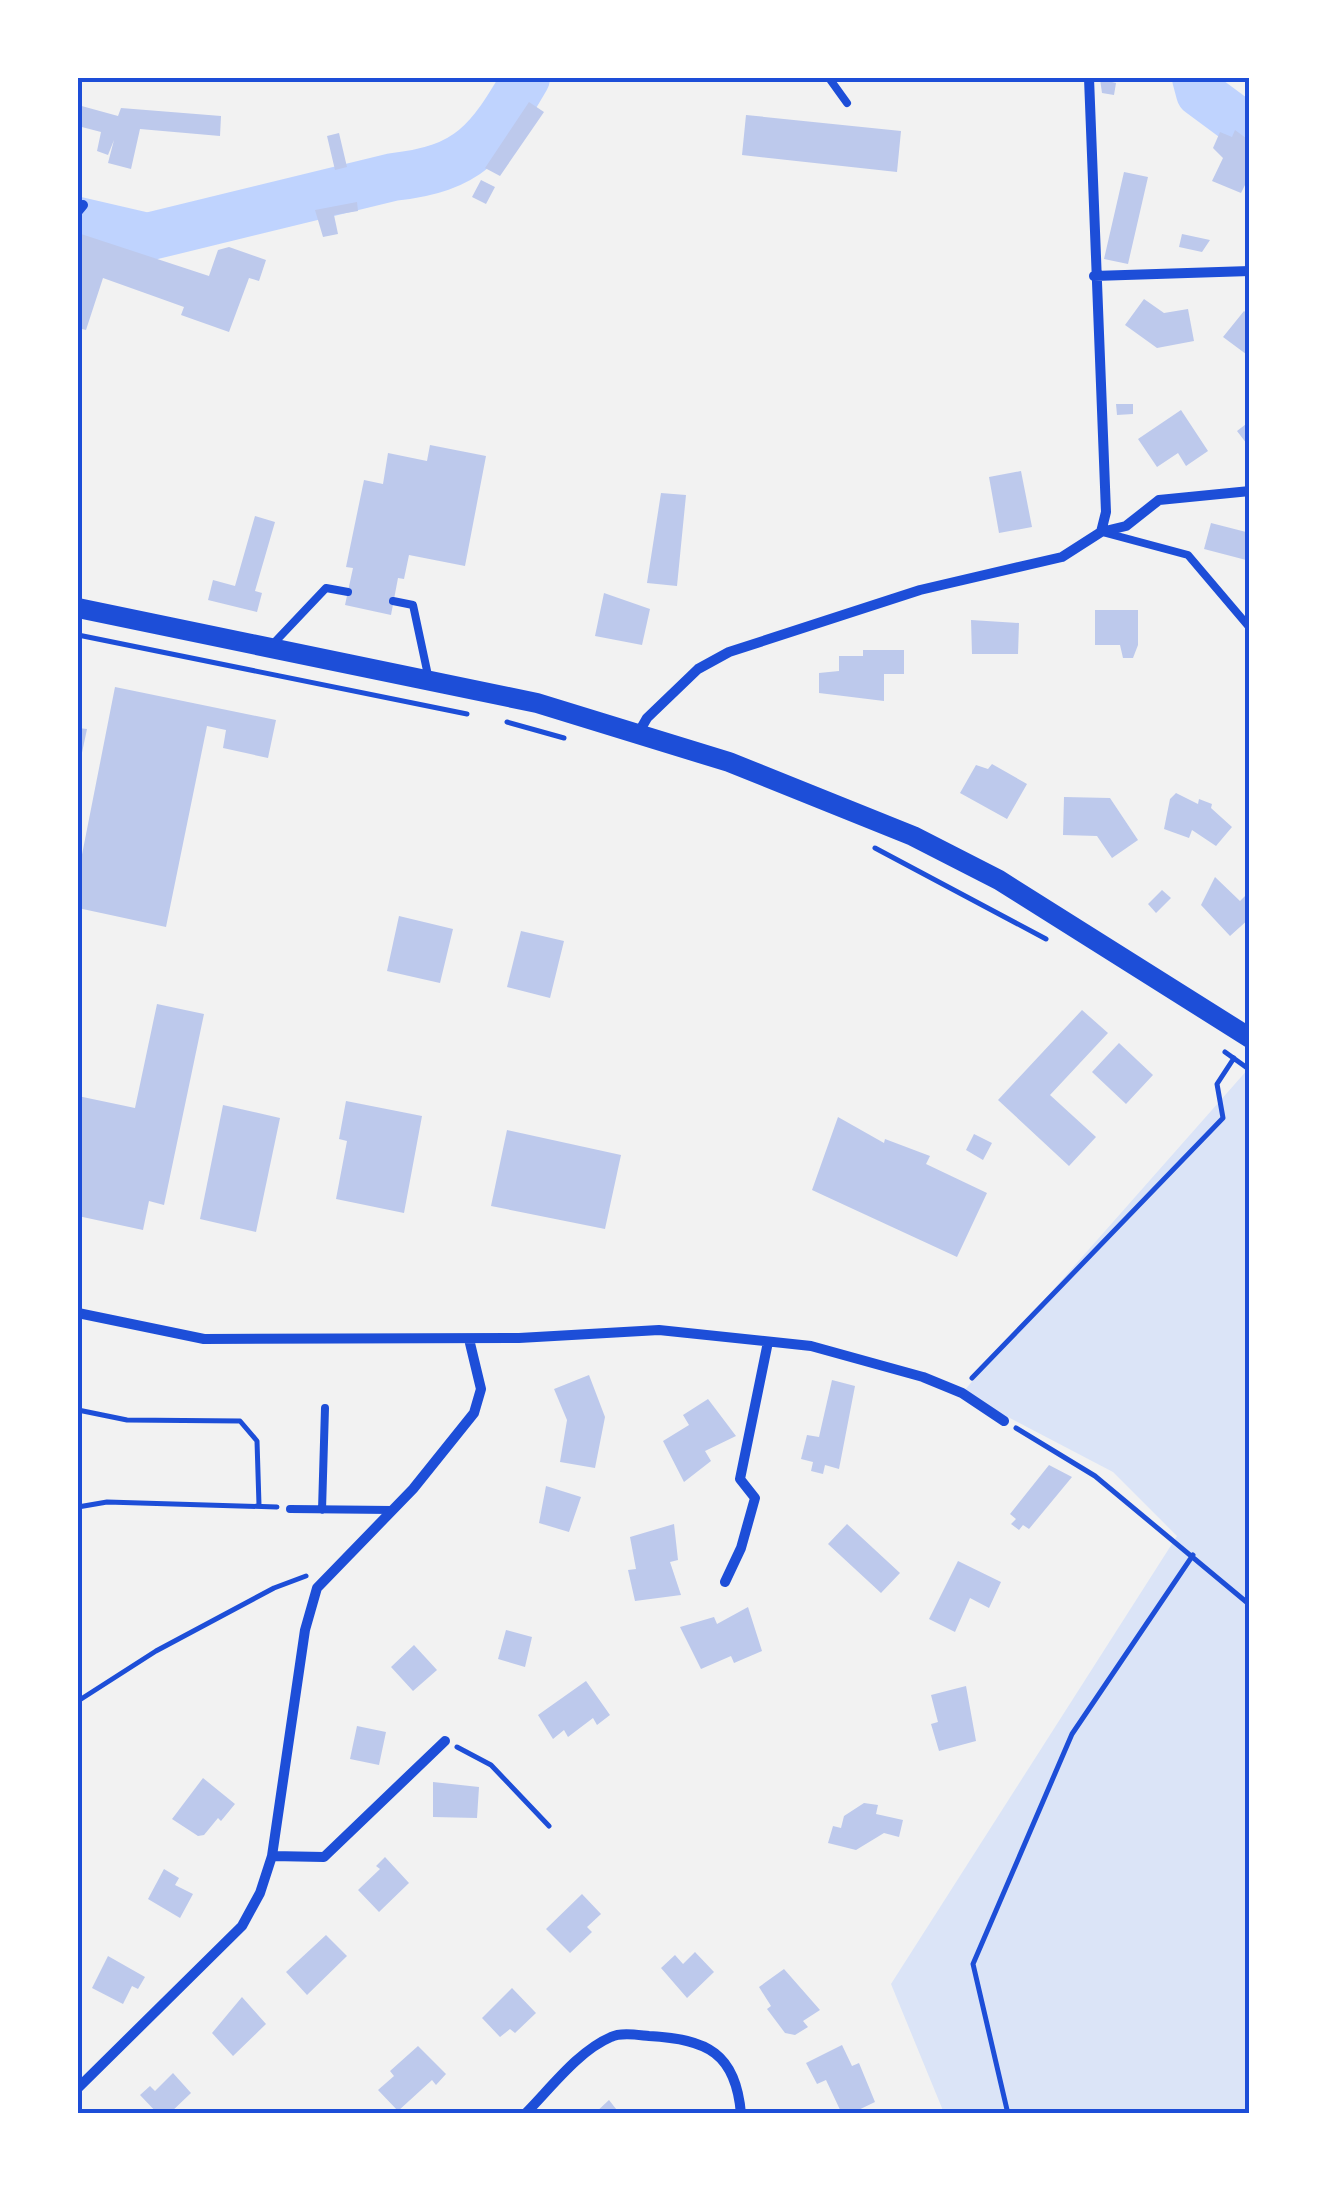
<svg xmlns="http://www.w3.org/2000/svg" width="1327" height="2191" viewBox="0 0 1327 2191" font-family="Jost,sans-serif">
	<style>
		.green { fill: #dbe4f7 }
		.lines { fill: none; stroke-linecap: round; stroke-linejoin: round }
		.river { stroke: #bfd3fe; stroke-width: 48 }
		.building { fill: #bdc9ec }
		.path { stroke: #1d4ed8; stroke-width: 5 }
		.service { stroke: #1d4ed8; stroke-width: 8 }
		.minor { stroke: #1d4ed8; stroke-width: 10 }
		.secondary { stroke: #1d4ed8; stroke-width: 20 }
		.neatline { fill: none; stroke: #1d4ed8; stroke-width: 4 }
	</style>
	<rect width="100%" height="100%" fill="#f2f2f2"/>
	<path class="green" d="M 1249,1068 L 1249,2113 L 944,2113 L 891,1984 L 1177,1536 L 1113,1472 L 962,1393 Z"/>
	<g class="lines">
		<path class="river" d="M 1196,78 L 1200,93 L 1250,130
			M 78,221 L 147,237 L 393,177 C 469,169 489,142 526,78"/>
	</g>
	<path class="building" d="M 1100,79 L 1116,83 L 1114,95 L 1102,93 Z
		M 529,102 L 544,112 L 500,176 L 485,168 Z
		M 78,105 L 118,116 L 121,108 L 221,116 L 220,136 L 140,129 L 131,169 L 108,163 L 114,140 L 108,155 L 97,151 L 101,132 L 78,126 Z
		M 746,115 L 901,131 L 897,172 L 742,155 Z
		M 1235,130 L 1250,141 L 1250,175 L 1241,193 L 1212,181 L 1223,158 L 1213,148 L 1220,132 L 1232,137 Z
		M 339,133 L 347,167 L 335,170 L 327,136 Z
		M 1124,172 L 1148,177 L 1128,264 L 1104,259 Z
		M 481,180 L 495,187 L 486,204 L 472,197 Z
		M 357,202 L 358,211 L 334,215 L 338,234 L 323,237 L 315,210 Z
		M 78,233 L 209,276 L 218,250 L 229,247 L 266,260 L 259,281 L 249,278 L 229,332 L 181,315 L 184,307 L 103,278 L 86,330 L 78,328 Z
		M 1182,234 L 1210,240 L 1202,252 L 1179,247 Z
		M 1144,299 L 1164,313 L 1188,309 L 1194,341 L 1157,348 L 1125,325 Z
		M 1244,311 L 1250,316 L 1250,357 L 1223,337 Z
		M 1116,404 L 1133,404 L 1133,414 L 1117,415 Z
		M 1181,410 L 1208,451 L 1186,466 L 1178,453 L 1157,467 L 1138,439 Z
		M 1250,421 L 1250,448 L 1237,431 Z
		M 430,445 L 486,456 L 465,566 L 409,555 L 404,579 L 398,578 L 391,615 L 345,605 L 353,568 L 346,567 L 364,480 L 383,484 L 388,453 L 427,461 Z
		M 1021,471 L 1032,527 L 999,533 L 989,477 Z
		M 661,493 L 686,495 L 677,586 L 647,583 Z
		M 255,516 L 275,522 L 255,591 L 262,593 L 257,612 L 208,600 L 213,580 L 235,586 Z
		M 1211,523 L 1250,533 L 1250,561 L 1204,549 Z
		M 604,593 L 650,609 L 642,645 L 595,636 Z
		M 1095,610 L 1138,610 L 1138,645 L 1133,658 L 1123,658 L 1120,645 L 1095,645 Z
		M 971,620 L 1019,623 L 1018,654 L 972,654 Z
		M 863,650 L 904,650 L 904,674 L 884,674 L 884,701 L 819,693 L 819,673 L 839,671 L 839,656 L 863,656 Z
		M 115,687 L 276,720 L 268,758 L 223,748 L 226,730 L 207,726 L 166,927 L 78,908 L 78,875 Z
		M 78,728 L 87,729 L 79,767 L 78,767 Z
		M 992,764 L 1027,784 L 1007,819 L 960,793 L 976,765 L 988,769 Z
		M 1176,793 L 1198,804 L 1199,799 L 1212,804 L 1211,808 L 1232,827 L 1216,846 L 1192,830 L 1189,838 L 1164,829 L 1170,799 Z
		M 1064,797 L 1110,798 L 1138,840 L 1112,858 L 1097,836 L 1063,835 Z
		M 1215,877 L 1240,901 L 1246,895 L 1250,899 L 1250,918 L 1230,936 L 1201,905 Z
		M 1162,890 L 1171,898 L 1156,913 L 1148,904 Z
		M 399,916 L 453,929 L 440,983 L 387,971 Z
		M 521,931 L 564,941 L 550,998 L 507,987 Z
		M 157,1004 L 204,1014 L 164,1205 L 149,1201 L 143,1230 L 78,1216 L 78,1096 L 135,1108 Z
		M 1082,1010 L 1108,1033 L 1050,1095 L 1096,1137 L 1069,1166 L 998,1100 Z
		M 1119,1043 L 1153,1075 L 1126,1104 L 1092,1072 Z
		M 346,1101 L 422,1116 L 404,1213 L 336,1199 L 347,1141 L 339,1139 Z
		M 223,1105 L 280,1118 L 256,1232 L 200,1219 Z
		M 838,1117 L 884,1143 L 885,1139 L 930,1156 L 926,1164 L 987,1193 L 957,1257 L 812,1190 Z
		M 507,1130 L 621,1155 L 605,1229 L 491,1206 Z
		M 974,1134 L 992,1143 L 983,1160 L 966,1150 Z
		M 589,1375 L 605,1417 L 595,1468 L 560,1462 L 567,1420 L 554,1389 Z
		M 832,1380 L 855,1386 L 839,1469 L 825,1465 L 823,1474 L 811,1471 L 813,1462 L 801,1459 L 807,1435 L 819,1437 Z
		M 708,1399 L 736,1436 L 705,1451 L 711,1461 L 684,1482 L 663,1441 L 689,1425 L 683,1415 Z
		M 1049,1465 L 1072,1477 L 1029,1529 L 1023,1525 L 1019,1530 L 1011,1524 L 1016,1519 L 1010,1514 Z
		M 546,1486 L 581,1497 L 569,1532 L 539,1523 Z
		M 674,1524 L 678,1560 L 670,1562 L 681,1595 L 635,1601 L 628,1570 L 636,1569 L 630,1537 Z
		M 847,1524 L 900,1573 L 881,1593 L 828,1544 Z
		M 958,1561 L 1001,1582 L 989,1608 L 970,1598 L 955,1632 L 929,1619 Z
		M 748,1607 L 762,1651 L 734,1663 L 731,1656 L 701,1669 L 680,1627 L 714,1617 L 717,1624 Z
		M 506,1630 L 532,1637 L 525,1667 L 498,1659 Z
		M 414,1645 L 437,1670 L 413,1691 L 391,1667 Z
		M 586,1681 L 610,1715 L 597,1725 L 593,1718 L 568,1737 L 564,1730 L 553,1739 L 538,1715 Z
		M 966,1686 L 976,1741 L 939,1751 L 931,1724 L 938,1722 L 931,1695 Z
		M 357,1726 L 386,1732 L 379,1765 L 350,1759 Z
		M 203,1778 L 235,1804 L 221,1821 L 218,1818 L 204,1835 L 198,1836 L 172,1819 Z
		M 433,1782 L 479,1787 L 477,1818 L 433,1817 Z
		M 864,1803 L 878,1805 L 876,1814 L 903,1820 L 899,1837 L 884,1833 L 856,1850 L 828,1843 L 833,1826 L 841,1828 L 844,1816 Z
		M 385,1857 L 409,1883 L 379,1912 L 358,1890 L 380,1869 L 376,1866 Z
		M 164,1869 L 179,1878 L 175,1885 L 193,1894 L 180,1918 L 148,1899 Z
		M 582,1894 L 601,1914 L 587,1927 L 592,1932 L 570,1953 L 546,1929 Z
		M 326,1935 L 347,1956 L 307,1995 L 286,1972 Z
		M 695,1952 L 714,1972 L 687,1998 L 661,1968 L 675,1955 L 683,1964 Z
		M 108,1956 L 145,1977 L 138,1989 L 132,1986 L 123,2004 L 92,1988 Z
		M 784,1969 L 820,2010 L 803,2021 L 808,2027 L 795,2035 L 785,2033 L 767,2009 L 771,2006 L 759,1987 Z
		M 512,1988 L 536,2013 L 515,2033 L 510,2029 L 500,2037 L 482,2018 Z
		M 242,1997 L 266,2024 L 233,2056 L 212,2033 Z
		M 842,2045 L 852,2066 L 859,2063 L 875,2102 L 850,2114 L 842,2114 L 826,2080 L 817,2084 L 806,2063 Z
		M 418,2046 L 446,2074 L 436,2085 L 432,2080 L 398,2111 L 378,2090 L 394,2076 L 390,2071 Z
		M 173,2073 L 191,2093 L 169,2114 L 158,2114 L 140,2095 L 150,2086 L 155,2091 Z
		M 609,2100 L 620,2114 L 594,2114 Z"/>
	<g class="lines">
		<path class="path" d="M 78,635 L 467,714
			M 507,722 L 564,738
			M 875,848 L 1046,939
			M 1225,1052 L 1250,1070
			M 972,1378 L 1223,1118 L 1217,1084 L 1234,1058
			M 78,1410 L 127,1420 L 240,1421 L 257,1441 L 259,1505
			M 1016,1428 L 1095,1476 L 1250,1605
			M 78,1507 L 107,1502 L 277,1507
			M 78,1701 L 156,1651 L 274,1588 L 306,1576
			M 457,1747 L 491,1765 L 549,1826
			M 1008,2114 L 973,1964 L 1072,1734 L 1193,1555"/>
		<path class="service" d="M 829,78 L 847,103
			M 1106,533 L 1188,555 L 1250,628
			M 393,601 L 413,605 L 429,680
			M 272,645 L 326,588 L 348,592
			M 290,1509 L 392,1510
			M 322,1510 L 325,1408"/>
		<path class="minor" d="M 78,211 L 83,205
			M 1094,276 L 1250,271
			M 1101,532 L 1126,526 L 1159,500 L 1250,491
			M 639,732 L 647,718 L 698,669 L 729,652 L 920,590 L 1062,557 L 1101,532 L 1106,512 L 1089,78
			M 78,1313 L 204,1339 L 519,1338 L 659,1330 L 811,1346 L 923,1377 L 962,1393 L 1004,1421
			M 725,1582 L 741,1548 L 755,1498 L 740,1479 L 768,1342
			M 272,1856 L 324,1857 L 445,1741
			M 78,2088 L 242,1926 L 260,1893 L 272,1856 L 305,1630 L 317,1588 L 413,1489 L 474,1413 L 481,1389 L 469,1339
			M 525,2114 C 550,2089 578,2051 611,2037 C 621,2032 638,2035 649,2036 C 707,2039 736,2053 741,2114"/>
		<path class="secondary" d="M 78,608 L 537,703 L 729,762 L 913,836 L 999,880 L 1250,1038"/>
	</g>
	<rect width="1327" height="2191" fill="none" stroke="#ffffff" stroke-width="160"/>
	<rect x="80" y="80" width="1167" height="2031" class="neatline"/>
</svg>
